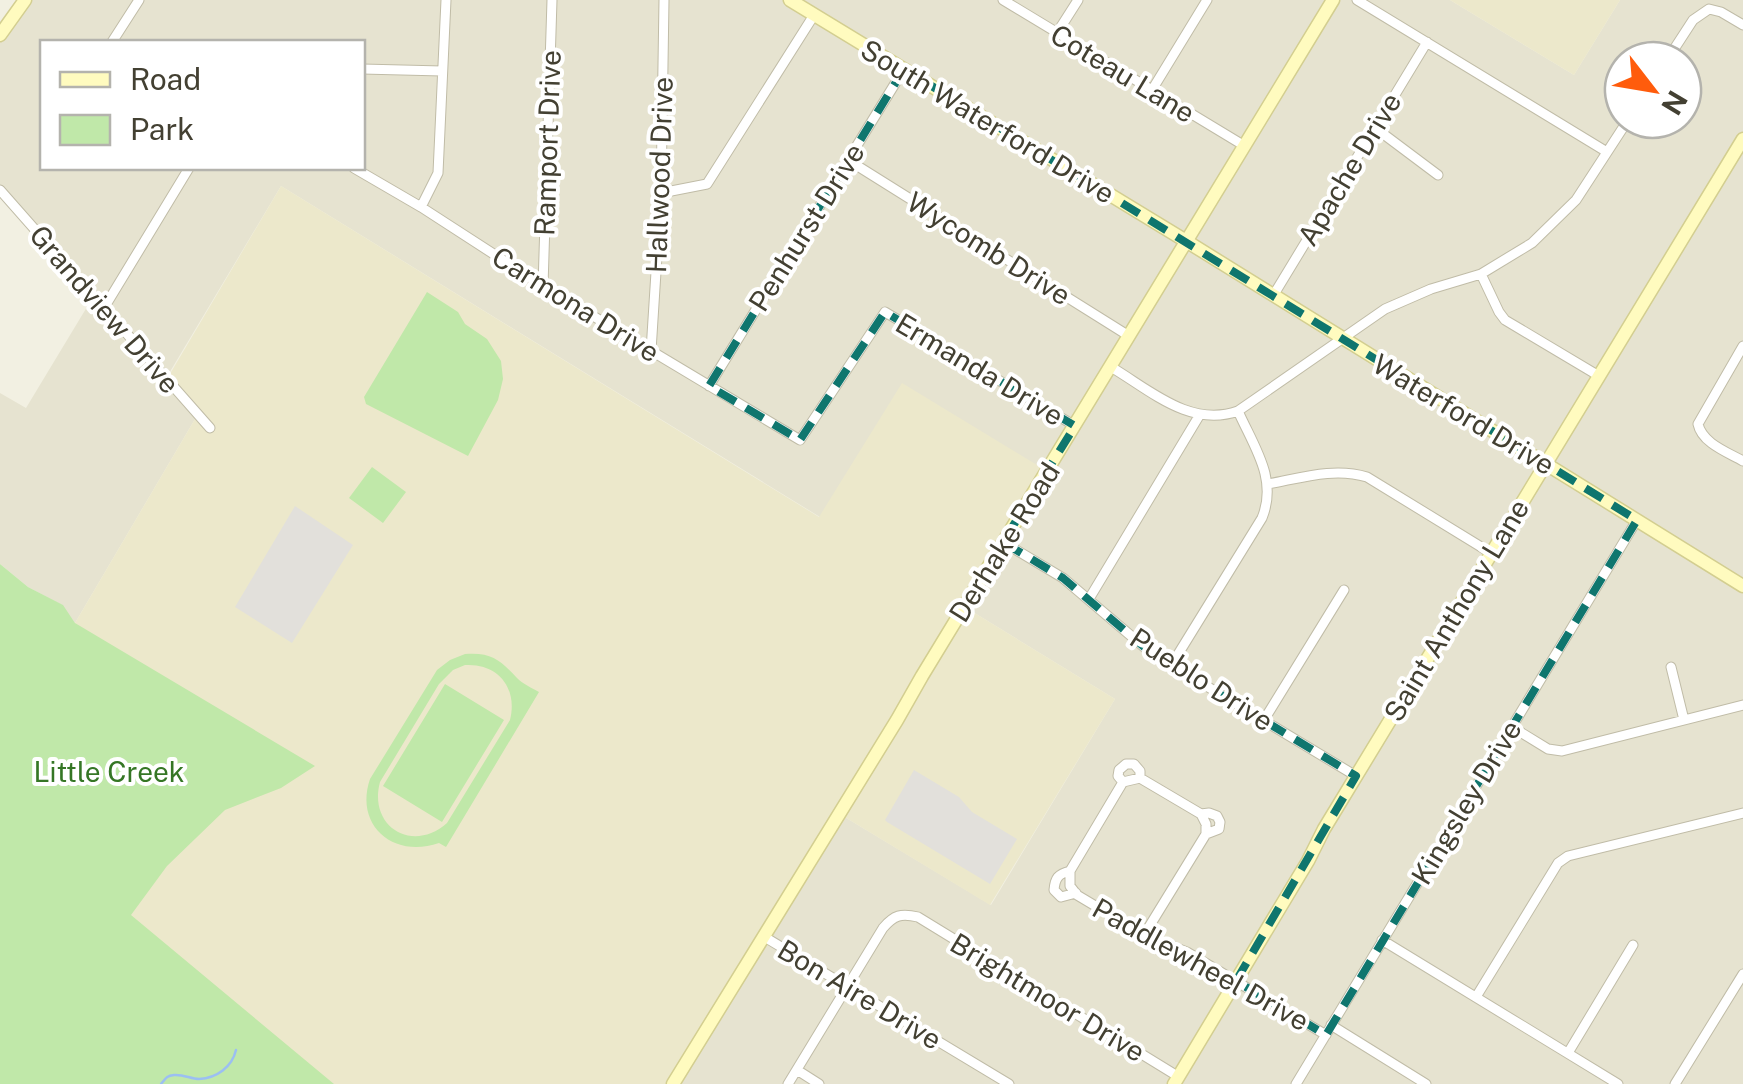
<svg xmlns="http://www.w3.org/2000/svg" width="1743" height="1084" viewBox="0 0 1743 1084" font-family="'Public Sans',sans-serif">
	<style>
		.residential { fill: #e6e3d0; fill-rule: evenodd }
		.education { fill: #ece8cb }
		.green { fill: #c0e8a9; fill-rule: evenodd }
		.parking { fill: #e2e0db }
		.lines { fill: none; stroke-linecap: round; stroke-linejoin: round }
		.stream { stroke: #9bbff2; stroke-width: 2.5 }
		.street-casing { stroke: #c0bca7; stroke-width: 11 }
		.secondary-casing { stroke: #d3ce90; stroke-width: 15 }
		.street { stroke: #fff; stroke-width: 9 }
		.secondary { stroke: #fffbbf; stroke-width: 12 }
		.marked { fill: none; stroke: #0f766e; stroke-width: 8; stroke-dasharray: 20 12; stroke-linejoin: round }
		.labels { text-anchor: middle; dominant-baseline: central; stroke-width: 8; stroke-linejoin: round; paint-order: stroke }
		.street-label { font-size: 28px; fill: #434032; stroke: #fff }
		.park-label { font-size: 28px; fill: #357625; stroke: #fff }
	</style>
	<rect width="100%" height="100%" fill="#f2f0e2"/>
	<path class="residential" d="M 25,0 L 1326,0 L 1042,468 L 820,517 L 281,186 L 168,375 L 72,265 L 0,190 L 0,35 ZM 42,42 L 362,42 L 362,168 L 42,168 Z
		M 1340,0 L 1450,0 L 1574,75 L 1620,0 L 1743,0 L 1743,1084 L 680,1084 L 843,816 L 991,905 L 1115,699 L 968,609 ZM 1623,60 L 1683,60 L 1683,120 L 1623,120 Z
		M 90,302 L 195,419 L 75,623 L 62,605 L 28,587 L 0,564 L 0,393 L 26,408 Z"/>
	<path class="education" d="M 1450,0 L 1620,0 L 1574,75 Z
		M 281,186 L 819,517 L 902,383 L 1042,468 L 669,1084 L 321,1084 L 110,911 L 75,623 L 195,419 L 164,384 Z
		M 968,609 L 1115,699 L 990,905 L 843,816 Z"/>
	<path class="green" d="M 427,292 L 458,312 L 465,324 L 487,339 L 501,361 L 503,379 L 498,400 L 468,456 L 366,404 L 364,397 Z
		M 372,467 L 406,492 L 383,523 L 349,498 Z
		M 0,564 L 28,587 L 63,605 L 75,623 L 315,766 L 281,788 L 225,810 L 167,866 L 131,915 L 334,1084 L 0,1084 Z
		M 465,654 C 492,652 500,660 517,678 C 523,684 532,688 539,692 L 446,847 L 439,843 C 394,859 354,826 370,779 L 437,670 L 450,660 ZM 465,665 C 498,663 518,688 510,720 L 447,823 C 412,854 368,826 380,782 L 439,684 L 453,670 Z
		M 445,684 L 504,720 L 442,822 L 383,786 Z"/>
	<path class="parking" d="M 295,506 L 353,545 L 292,643 L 235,607 Z
		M 914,770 L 959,797 L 972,812 L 1017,839 L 990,884 L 887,822 L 885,820 Z"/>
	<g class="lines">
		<path class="stream" d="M 161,1084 C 166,1078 166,1076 174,1075 C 183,1074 191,1079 199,1079 C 217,1078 232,1067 236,1050"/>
		<g class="street-casing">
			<path id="street" d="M 1003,0 L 1243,145
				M 1357,0 L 1607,152
				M 1057,33 L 1078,0
				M 112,42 L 139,0
				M 1667,60 L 1693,20 L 1709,9 L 1721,12 L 1743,25
				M 362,69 L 442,71
				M 1152,90 L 1207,0
				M 1374,127 L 1438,175
				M 848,160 L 1129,336
				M 354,168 L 421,207 L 543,286 L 800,440 L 885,312 L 1075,426
				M 0,190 L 210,428
				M 661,193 L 707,184 L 814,15
				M 421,207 L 438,173 L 446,0
				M 1481,274 L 1499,312 L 1505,320 L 1599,376
				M 543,286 L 552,0
				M 1273,296 L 1427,42
				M 104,308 L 189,168
				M 1743,346 L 1698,424 C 1702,443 1727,452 1743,461
				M 651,351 L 661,193 L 664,0
				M 1111,367 C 1150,390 1190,428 1238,411 L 1385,309 L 1431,289 L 1481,274 L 1532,243 L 1576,200 L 1628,120
				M 709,386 L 904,69
				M 1268,484 C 1301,478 1334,467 1367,477 L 1491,553
				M 1003,542 L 1063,578 L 1150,652 L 1356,776
				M 1089,599 L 1199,416
				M 1172,664 L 1262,518 C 1278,479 1254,447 1238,411
				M 1671,667 L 1684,720
				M 1264,720 L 1344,590
				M 1512,727 L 1548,749 L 1562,751 L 1743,705
				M 1123,782 L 1118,776 L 1119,770 L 1126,764 L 1134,764 L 1140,771 L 1140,778
				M 1201,814 L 1209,813 L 1217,816 L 1220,822 L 1219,829 L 1206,834
				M 1070,871 C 1058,874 1055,878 1054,890 L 1061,897 L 1076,893
				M 1144,935 L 1206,834 L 1206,824 L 1201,814 L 1140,778 L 1123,782 L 1070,871 L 1070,886 L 1077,895 L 1144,935 L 1187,952 L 1326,1035
				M 763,936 L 1009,1084
				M 1382,940 L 1618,1084
				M 1476,997 L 1558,863 L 1568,856 L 1743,813
				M 1331,1025 L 1426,1084
				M 1568,1053 L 1633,945
				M 797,1070 L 819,1084
				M 788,1084 L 883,928 C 894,915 901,913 918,917 L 1179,1077
				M 1296,1084 L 1637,520
				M 1675,1084 L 1743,974"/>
		</g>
		<g class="secondary-casing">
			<path id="secondary" d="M 790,0 L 1186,241 L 1743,586
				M 0,35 L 25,0
				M 673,1084 L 897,720 L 922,676 L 1333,0
				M 1174,1084 L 1308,861 L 1324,829 L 1743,139"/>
		</g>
		<use href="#street" class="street"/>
		<use href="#secondary" class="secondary"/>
	</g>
	<path class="marked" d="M 904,69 L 1637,520 L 1326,1035 L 1236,981 L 1356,776 L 1150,652 L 1063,578 L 1003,542 L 1075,426 L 885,312 L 800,440 L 709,386 Z"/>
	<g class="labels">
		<g class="street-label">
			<text transform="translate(1123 73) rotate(31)">Coteau Lane</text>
			<text transform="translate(988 121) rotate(31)">South Waterford Drive</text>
			<text transform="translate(547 143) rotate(-88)">Ramport Drive</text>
			<text transform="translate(1349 169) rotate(-59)">Apache Drive</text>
			<text transform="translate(659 175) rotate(-88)">Hallwood Drive</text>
			<text transform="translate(806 227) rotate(-58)">Penhurst Drive</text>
			<text transform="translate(989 248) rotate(32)">Wycomb Drive</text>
			<text transform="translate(576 304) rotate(32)">Carmona Drive</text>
			<text transform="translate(105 309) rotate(49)">Grandview Drive</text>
			<text transform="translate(980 369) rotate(31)">Ermanda Drive</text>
			<text transform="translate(1464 414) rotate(31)">Waterford Drive</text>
			<text transform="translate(1004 542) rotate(-58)">Derhake Road</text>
			<text transform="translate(1456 610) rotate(-59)">Saint Anthony Lane</text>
			<text transform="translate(1202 679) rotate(33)">Pueblo Drive</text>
			<text transform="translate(1466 802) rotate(-59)">Kingsley Drive</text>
			<text transform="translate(1201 964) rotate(29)">Paddlewheel Drive</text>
			<text transform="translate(860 994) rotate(31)">Bon Aire Drive</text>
			<text transform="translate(1048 997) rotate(31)">Brightmoor Drive</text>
		</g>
		<g class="park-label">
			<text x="109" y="771">Little Creek</text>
		</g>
	</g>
	<rect x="40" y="40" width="325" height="130" fill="#ffffff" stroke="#b4b3ad" stroke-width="2.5"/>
	<rect x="60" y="72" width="50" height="15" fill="#fffbbf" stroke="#b4b3ad" stroke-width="2.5"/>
	<text x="130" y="90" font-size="30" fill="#434032">Road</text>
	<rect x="60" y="115" width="50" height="30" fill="#c0e8a9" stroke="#b4b3ad" stroke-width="2.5"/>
	<text x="130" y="140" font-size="30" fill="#434032">Park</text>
	<g transform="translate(1653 90) rotate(121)"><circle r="48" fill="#ffffff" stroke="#b4b3ad" stroke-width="2.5"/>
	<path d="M0-8L18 38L0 25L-18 38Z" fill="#ff5c0c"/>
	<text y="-15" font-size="28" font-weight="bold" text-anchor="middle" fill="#434032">N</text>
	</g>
</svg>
